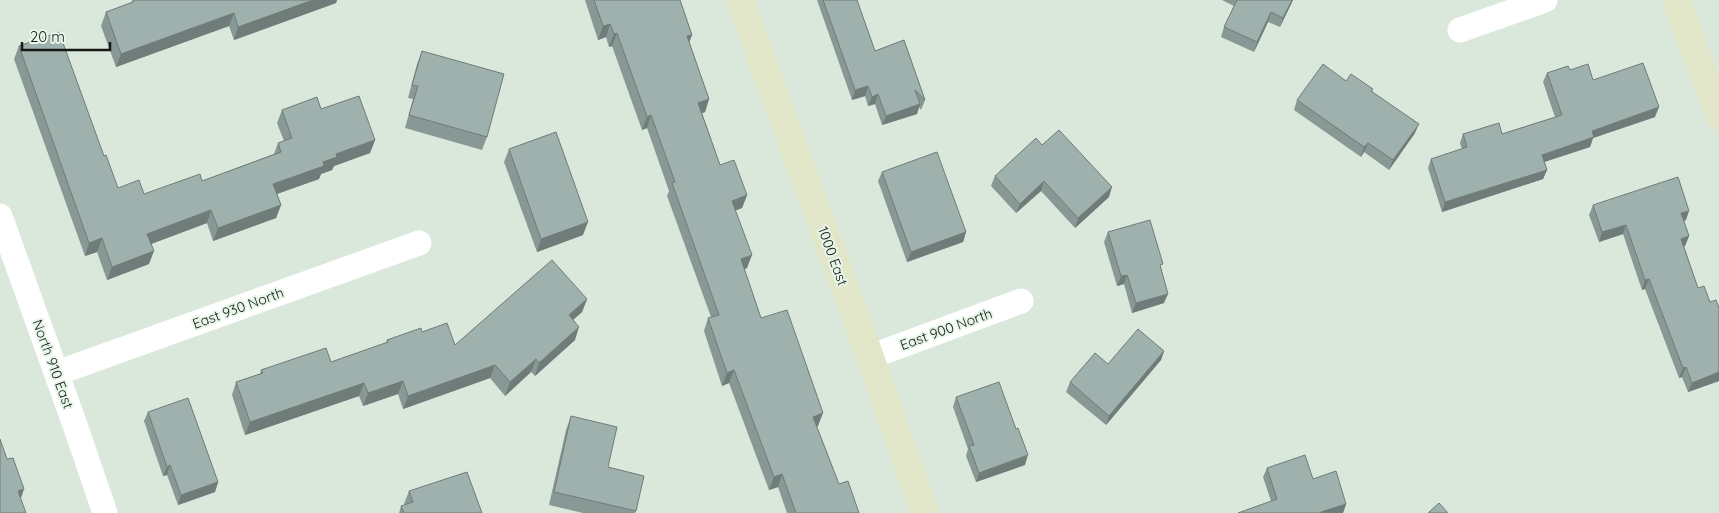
<svg xmlns="http://www.w3.org/2000/svg" width="1719" height="513" viewBox="0 0 1719 513" font-family="Quicksand,sans-serif">
	<style>
		.lines { fill: none; stroke-linecap: round; stroke-linejoin: round }
		.street { stroke: #fff; stroke-width: 25 }
		.secondary { stroke: #e2e6c9; stroke-width: 28 }
		.wall { fill: #889895 }
		.shaded-wall { fill: #6f7c79 }
		.building { fill: #9eb1ad; stroke: #6f7c79 }
		.labels { text-anchor: middle; dominant-baseline: central; stroke-width: 4; stroke-linejoin: round; paint-order: stroke }
		.street-label { font-size: 14px; fill: #141915; stroke: #e7f6e9 }
	</style>
	<rect width="100%" height="100%" fill="#dae8dc"/>
	<g class="lines">
		<path class="street" d="M 1460,30 L 1545,0
			M 0,216 L 76,428 L 105,513
			M 870,357 L 1021,301
			M 57,373 L 419,243"/>
		<path class="secondary" d="M 740,0 L 860,329 L 925,513
			M 1676,0 L 1719,116"/>
	</g>
	<path class="wall" d="M 133,0 L 337,0 L 336,3 L 234,40 L 229,26 L 116,67 L 101,26 L 106,12 L 131,3 Z
		M 585,0 L 680,0 L 692,35 L 689,42 L 709,99 L 705,112 L 702,113 L 720,165 L 747,195 L 742,208 L 735,210 L 747,268 L 744,269 L 761,318 L 818,426 L 817,427 L 839,484 L 859,513 L 787,513 L 778,487 L 769,490 L 729,383 L 722,386 L 704,331 L 708,318 L 711,317 L 667,196 L 669,191 L 647,128 L 642,130 L 612,46 L 609,47 L 606,37 L 598,40 Z
		M 817,0 L 857,0 L 875,51 L 904,40 L 925,100 L 921,110 L 919,107 L 917,114 L 882,125 L 875,104 L 868,106 L 865,96 L 852,100 Z
		M 1222,0 L 1293,0 L 1280,27 L 1268,22 L 1254,52 L 1221,37 L 1224,27 L 1234,6 Z
		M 19,46 L 104,156 L 118,188 L 144,194 L 202,181 L 274,154 L 278,143 L 284,141 L 277,123 L 282,110 L 321,109 L 375,140 L 370,153 L 334,166 L 332,170 L 321,174 L 319,179 L 277,194 L 281,205 L 276,218 L 213,241 L 207,223 L 151,244 L 149,264 L 107,280 L 97,252 L 85,256 L 14,59 Z
		M 422,51 L 487,137 L 482,150 L 405,128 L 413,99 L 408,98 L 417,64 Z
		M 1570,70 L 1593,80 L 1655,117 L 1593,138 L 1590,147 L 1544,162 L 1547,170 L 1543,179 L 1442,212 L 1428,168 L 1431,159 L 1462,149 L 1460,143 L 1463,134 L 1502,134 L 1555,117 L 1543,82 L 1547,73 Z
		M 1346,81 L 1373,89 L 1372,91 L 1415,133 L 1389,170 L 1364,152 L 1361,157 L 1294,110 L 1297,100 Z
		M 1042,145 L 1109,197 L 1075,228 L 1041,191 L 1016,213 L 991,186 L 995,176 Z
		M 509,149 L 583,235 L 537,252 L 504,162 Z
		M 882,172 L 966,232 L 963,242 L 907,262 L 878,181 Z
		M 1593,205 L 1686,220 L 1684,221 L 1689,236 L 1685,246 L 1684,246 L 1698,288 L 1710,302 L 1719,308 L 1719,381 L 1688,392 L 1682,377 L 1679,378 L 1645,289 L 1642,290 L 1623,234 L 1599,242 L 1589,215 Z
		M 1108,232 L 1161,269 L 1164,303 L 1132,313 L 1124,284 L 1117,286 L 1104,242 Z
		M 587,299 L 582,312 L 573,320 L 575,340 L 535,376 L 531,372 L 505,396 L 490,378 L 403,409 L 398,394 L 363,406 L 359,396 L 245,435 L 232,395 L 236,382 L 260,374 L 261,370 L 331,362 L 386,343 L 387,340 L 422,332 L 455,345 Z
		M 1164,351 L 1161,360 L 1106,425 L 1066,392 L 1070,382 L 1108,364 Z
		M 956,397 L 1025,465 L 976,482 L 966,456 L 968,449 L 953,407 Z
		M 148,412 L 218,482 L 215,492 L 178,505 L 167,475 L 163,476 L 144,421 Z
		M 571,416 L 636,511 L 635,513 L 583,513 L 549,505 L 566,430 Z
		M 1267,468 L 1313,479 L 1346,504 L 1343,513 L 1238,513 L 1271,501 L 1263,477 Z
		M 409,491 L 482,513 L 399,513 L 401,506 L 405,505 L 404,504 Z"/>
	<path class="shaded-wall" d="M 313,0 L 337,0 L 336,3 L 234,40 L 238,27 Z
		M 1292,0 L 1293,0 L 1280,27 L 1283,18 Z
		M 1271,12 L 1268,22 L 1254,52 L 1257,42 Z
		M 234,13 L 229,26 L 116,67 L 121,54 Z
		M 610,24 L 606,37 L 598,40 L 603,26 Z
		M 617,33 L 612,46 L 609,47 L 614,34 Z
		M 692,35 L 687,48 L 687,36 Z
		M 868,86 L 865,96 L 852,100 L 855,90 Z
		M 878,94 L 875,104 L 868,106 L 872,97 Z
		M 709,99 L 705,112 L 693,116 L 698,103 Z
		M 920,104 L 917,114 L 882,125 L 886,116 Z
		M 1659,107 L 1655,117 L 1593,138 L 1590,147 L 1538,164 L 1542,155 L 1592,131 Z
		M 651,115 L 647,128 L 642,130 L 647,117 Z
		M 1419,124 L 1415,133 L 1389,170 L 1393,160 Z
		M 375,140 L 370,153 L 334,166 L 332,170 L 321,174 L 319,179 L 268,197 L 273,184 L 323,162 L 336,154 Z
		M 1368,143 L 1364,152 L 1361,157 L 1364,147 Z
		M 1547,170 L 1543,179 L 1442,212 L 1445,202 Z
		M 1044,181 L 1041,191 L 1016,213 L 1020,204 Z
		M 1112,187 L 1109,197 L 1075,228 L 1078,218 Z
		M 747,195 L 742,208 L 727,214 L 732,201 Z
		M 281,205 L 276,218 L 213,241 L 218,228 Z
		M 211,210 L 207,223 L 143,247 L 147,234 Z
		M 1689,211 L 1686,220 L 1678,223 L 1681,213 Z
		M 588,222 L 583,235 L 537,252 L 541,239 Z
		M 1626,225 L 1623,234 L 1599,242 L 1602,232 Z
		M 966,232 L 963,242 L 907,262 L 911,252 Z
		M 1689,236 L 1685,246 L 1678,248 L 1681,239 Z
		M 102,238 L 97,252 L 85,256 L 89,243 Z
		M 154,251 L 149,264 L 107,280 L 112,267 Z
		M 752,255 L 747,268 L 736,272 L 741,259 Z
		M 1127,275 L 1124,284 L 1117,286 L 1121,276 Z
		M 1649,279 L 1645,289 L 1642,290 L 1645,280 Z
		M 1168,294 L 1164,303 L 1132,313 L 1136,303 Z
		M 587,299 L 582,312 L 564,328 L 569,315 Z
		M 579,327 L 575,340 L 535,376 L 539,363 Z
		M 1164,351 L 1161,360 L 1106,425 L 1109,416 Z
		M 536,359 L 531,372 L 505,396 L 510,382 Z
		M 495,365 L 490,378 L 403,409 L 408,396 Z
		M 1686,367 L 1682,377 L 1679,378 L 1683,368 Z
		M 734,370 L 729,383 L 722,386 L 727,373 Z
		M 1719,372 L 1719,381 L 1688,392 L 1692,383 Z
		M 403,381 L 398,394 L 363,406 L 368,393 Z
		M 364,383 L 359,396 L 245,435 L 250,422 Z
		M 823,413 L 818,426 L 808,430 L 813,417 Z
		M 1028,455 L 1025,465 L 976,482 L 979,473 Z
		M 170,465 L 167,475 L 163,476 L 167,467 Z
		M 782,474 L 778,487 L 769,490 L 774,477 Z
		M 218,482 L 215,492 L 178,505 L 181,495 Z
		M 24,489 L 20,501 L 18,491 Z
		M 1346,504 L 1343,513 L 1321,513 L 1321,512 Z"/>
	<path class="building" d="M 133,0 L 313,0 L 238,27 L 234,13 L 121,54 L 106,12 L 133,2 Z
		M 594,0 L 680,0 L 692,35 L 687,36 L 709,99 L 698,103 L 720,165 L 734,160 L 747,195 L 732,201 L 752,255 L 741,259 L 761,318 L 787,310 L 823,413 L 813,417 L 839,484 L 848,481 L 859,513 L 796,513 L 782,474 L 774,477 L 734,370 L 727,373 L 708,318 L 719,315 L 672,183 L 675,182 L 651,115 L 647,117 L 617,33 L 614,34 L 610,24 L 603,26 Z
		M 823,0 L 857,0 L 875,51 L 904,40 L 925,100 L 915,90 L 920,104 L 886,116 L 878,94 L 872,97 L 868,86 L 855,90 Z
		M 1237,0 L 1292,0 L 1283,18 L 1271,12 L 1257,42 L 1224,27 Z
		M 59,32 L 104,156 L 106,155 L 118,188 L 139,180 L 144,194 L 200,174 L 202,181 L 281,152 L 278,143 L 292,138 L 282,110 L 317,97 L 321,109 L 359,96 L 375,140 L 336,154 L 337,157 L 323,162 L 324,166 L 273,184 L 281,205 L 218,228 L 211,210 L 147,234 L 154,251 L 112,267 L 102,238 L 89,243 L 19,46 Z
		M 422,51 L 504,74 L 487,137 L 409,115 L 418,86 L 412,85 Z
		M 1643,63 L 1659,107 L 1592,131 L 1594,137 L 1542,155 L 1547,170 L 1445,202 L 1431,159 L 1467,147 L 1463,134 L 1499,123 L 1502,134 L 1562,115 L 1547,73 L 1568,66 L 1570,70 L 1588,64 L 1593,80 Z
		M 1323,64 L 1346,81 L 1351,74 L 1373,89 L 1371,91 L 1419,124 L 1393,160 L 1368,143 L 1364,147 L 1297,100 Z
		M 1059,130 L 1112,187 L 1078,218 L 1044,181 L 1020,204 L 995,176 L 1036,138 L 1042,145 Z
		M 556,132 L 588,222 L 541,239 L 509,149 Z
		M 937,152 L 966,232 L 911,252 L 882,172 Z
		M 1678,177 L 1689,211 L 1681,213 L 1689,236 L 1681,239 L 1698,288 L 1704,286 L 1710,302 L 1716,300 L 1719,308 L 1719,372 L 1692,383 L 1686,367 L 1683,368 L 1649,279 L 1645,280 L 1626,225 L 1602,232 L 1593,205 Z
		M 1150,220 L 1163,264 L 1160,265 L 1168,294 L 1136,303 L 1127,275 L 1121,276 L 1108,232 Z
		M 552,260 L 587,299 L 569,315 L 579,327 L 539,363 L 536,359 L 510,382 L 495,365 L 408,396 L 403,381 L 368,393 L 364,383 L 250,422 L 236,382 L 263,373 L 261,370 L 326,348 L 331,362 L 388,342 L 387,340 L 421,328 L 422,332 L 447,323 L 455,345 Z
		M 1138,329 L 1164,351 L 1109,416 L 1070,382 L 1095,353 L 1108,364 Z
		M 999,382 L 1016,429 L 1018,428 L 1028,455 L 979,473 L 969,446 L 974,445 L 956,397 Z
		M 188,398 L 218,482 L 181,495 L 170,465 L 167,467 L 148,412 Z
		M 571,416 L 617,427 L 608,467 L 644,476 L 636,511 L 554,492 Z
		M 0,439 L 7,459 L 13,458 L 24,489 L 18,491 L 26,513 L 0,513 Z
		M 1305,455 L 1313,479 L 1336,471 L 1346,504 L 1321,512 L 1321,513 L 1238,513 L 1277,499 L 1267,468 Z
		M 467,472 L 482,513 L 404,513 L 401,506 L 413,502 L 409,491 Z
		M 1439,503 L 1448,513 L 1428,513 Z"/>
	<g class="labels">
		<g class="street-label">
			<text transform="translate(833 256) rotate(70)">1000 East</text>
			<text transform="translate(238 308) rotate(-20)">East 930 North</text>
			<text transform="translate(946 329) rotate(-20)">East 900 North</text>
			<text transform="translate(53 364) rotate(70)">North 910 East</text>
		</g>
	</g>
	<path d="M22 42v8h88v-8" fill="none" stroke="#141915" stroke-width="2.5"/>
	<text x="30" y="42" font-size="15" fill="#141915" stroke="#e7f6e9" stroke-width="4" paint-order="stroke">20 m</text>
</svg>
